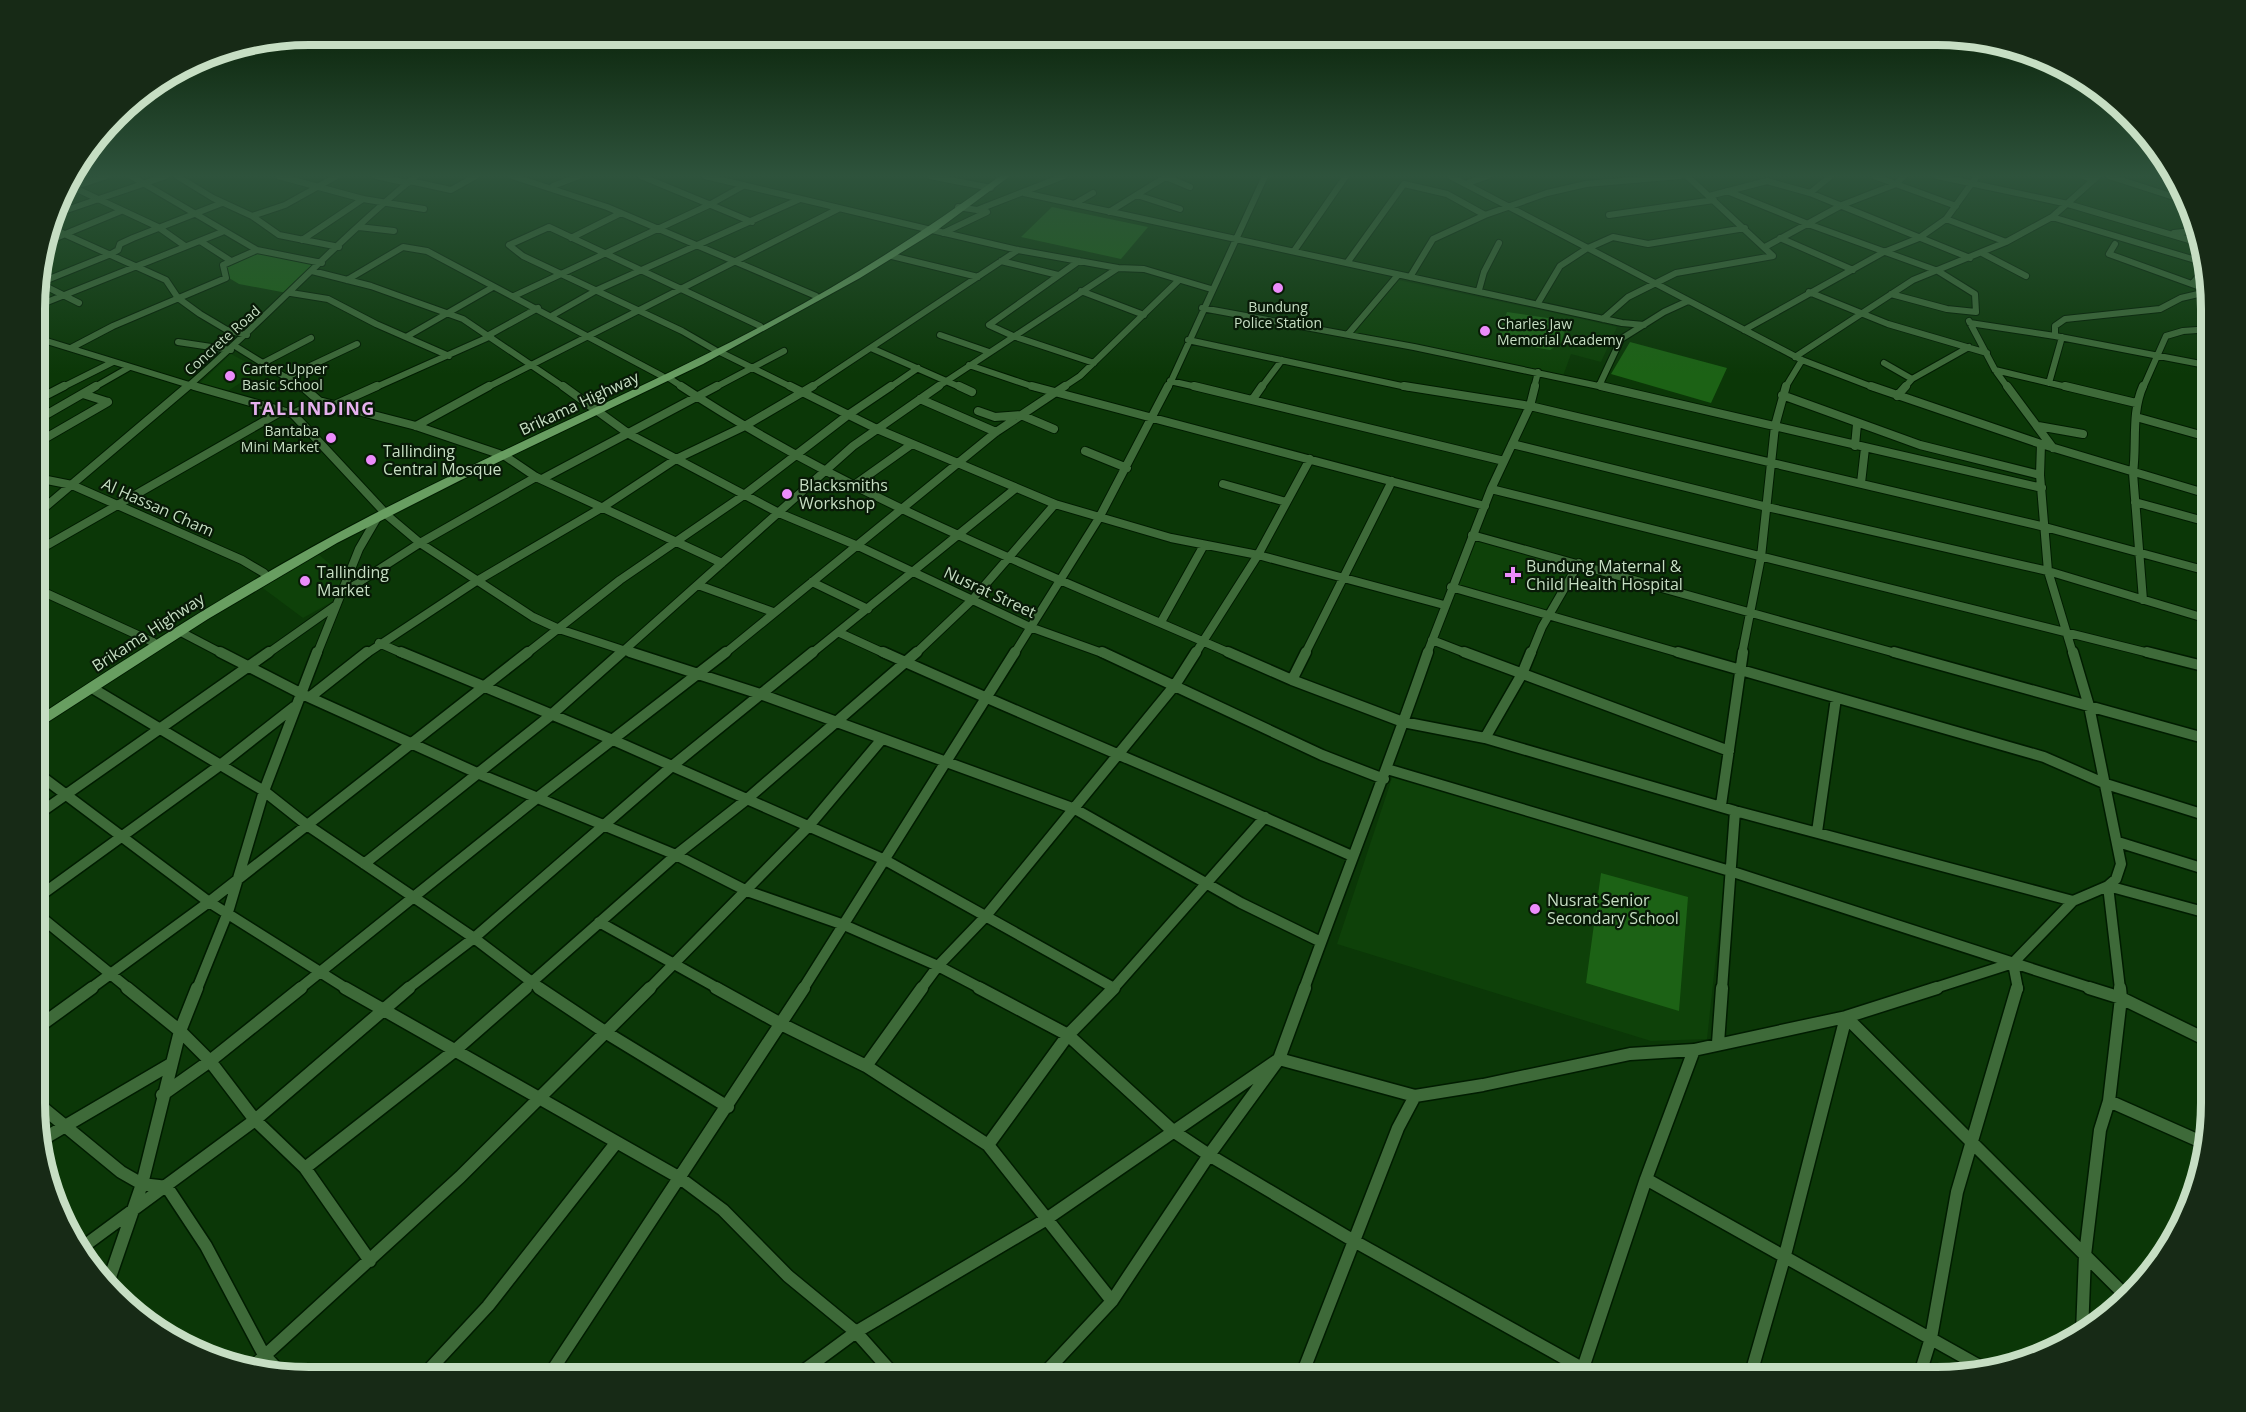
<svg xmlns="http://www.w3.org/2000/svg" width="2246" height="1412" viewBox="0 0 2246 1412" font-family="'Open Sans',sans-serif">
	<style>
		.built { fill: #0e4109 }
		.green { fill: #1c6215 }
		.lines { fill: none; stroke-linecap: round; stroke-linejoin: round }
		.minor-far3-casing { stroke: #001c00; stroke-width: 8 }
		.minor-far2-casing { stroke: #001c00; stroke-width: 10 }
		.minor-far1-casing { stroke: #001c00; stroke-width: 13 }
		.minor-casing { stroke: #001c00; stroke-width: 15 }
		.highway-casing { stroke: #001c00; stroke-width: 2 }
		.minor-far3 { stroke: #3e6a39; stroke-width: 6 }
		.minor-far2 { stroke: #3e6a39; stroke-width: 8 }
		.minor-far1 { stroke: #3e6a39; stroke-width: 10 }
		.minor { stroke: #3e6a39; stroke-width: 12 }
		.highway { fill: #689e61; fill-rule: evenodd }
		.poi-dot { fill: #ec8cfb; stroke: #081a07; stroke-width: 2 }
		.labels { text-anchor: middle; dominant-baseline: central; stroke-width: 4.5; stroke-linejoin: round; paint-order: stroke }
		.far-poi-label { font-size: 14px; fill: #c6dec3; stroke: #081a07; text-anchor: start }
		.far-street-label { font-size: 14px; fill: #c6dec3; stroke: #081a07 }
		.street-label { font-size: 16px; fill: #c6dec3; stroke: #081a07 }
		.poi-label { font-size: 16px; fill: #c6dec3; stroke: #081a07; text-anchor: start }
		.far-district-label { font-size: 18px; font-weight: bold; letter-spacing: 1.5px; fill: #e6b1ee; stroke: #081a07 }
		.rim { fill: none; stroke: #c6dec3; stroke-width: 8 }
	</style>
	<rect width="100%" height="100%" fill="#0b3707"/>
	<path class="built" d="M 1398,280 L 1550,312 L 1617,327 L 1601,362 L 1571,354 L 1563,376 L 1353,334 Z
		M 231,354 L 261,370 L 226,392 L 199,384 Z
		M 1472,539 L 1574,565 L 1545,611 L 1454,585 Z
		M 317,553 L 345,577 L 337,599 L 303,618 L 260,586 Z
		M 1393,775 L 1725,874 L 1707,1039 L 1651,1041 L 1337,944 Z"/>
	<path class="green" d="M 1052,207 L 1148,227 L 1121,259 L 1021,237 Z
		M 255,252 L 315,265 L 287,293 L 239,284 L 229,278 L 225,265 Z
		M 1507,312 L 1554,319 L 1567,324 L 1561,343 L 1550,350 L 1497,341 Z
		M 1630,342 L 1727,368 L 1711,403 L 1611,374 Z
		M 1601,873 L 1688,897 L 1679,1011 L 1586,983 Z"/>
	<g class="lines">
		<g class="minor-far3-casing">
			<path id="minor-far3" d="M 131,176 L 257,250 L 322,263
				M 177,176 L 213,198 L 252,216 L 279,235 L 339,247
				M 278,176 L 363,199 L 424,209
				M 376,176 L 408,183
				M 512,176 L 607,207 L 816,296
				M 641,176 L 752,222
				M 705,176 L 927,229
				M 930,176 L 991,188
				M 1450,176 L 1802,360 L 1875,388
				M 1874,176 L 1956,206
				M 1937,176 L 2068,204 L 2196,242
				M 2083,176 L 2094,180
				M 2109,176 L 2183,200
				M 1166,177 L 1190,187
				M 410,181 L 451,190 L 476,176
				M 66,184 L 158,227 L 185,246
				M 1465,184 L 1488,176
				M 553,186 L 579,176
				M 73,187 L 107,176
				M 1727,191 L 1808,224 L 1938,271 L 1975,294 L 1976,312 L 1947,309 L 1891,294
				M 1024,193 L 1622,323 L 1644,325
				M 1810,193 L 1831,176
				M 1137,195 L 1180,209
				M 1709,196 L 1767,181 L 1810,193 L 1970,258
				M 1074,204 L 1093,193
				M 958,207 L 977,210 L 1064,176
				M 1109,212 L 1167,176
				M 55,214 L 166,176
				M 1609,215 L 1714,200
				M 252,216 L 285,205 L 337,176
				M 2052,217 L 2202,262
				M 1946,219 L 2006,242
				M 359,227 L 394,231
				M 51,228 L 166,280 L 178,298 L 200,314 L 227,330 L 247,335
				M 932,230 L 1018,250 L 1118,268
				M 943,233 L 987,212
				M 2174,233 L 2192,231
				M 571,238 L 621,213
				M 1780,238 L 1853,270
				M 302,240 L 363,199
				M 200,241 L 231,261
				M 46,242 L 121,211
				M 2115,244 L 2109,254 L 2211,291
				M 1765,247 L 1842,205 L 1896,184 L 1904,176
				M 1294,251 L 1346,176
				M 1982,253 L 2026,276
				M 892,256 L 978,277
				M 1001,261 L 1058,275
				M 1079,261 L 989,325 L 1013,336 L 1094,363
				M 1347,263 L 1404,184 L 1447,194 L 1485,215
				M 312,271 L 371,286 L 463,319 L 565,388
				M 1410,277 L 1433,239 L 1485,215 L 1547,193 L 1586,184 L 1680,176
				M 347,280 L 403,247 L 427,251 L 662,376
				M 37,282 L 79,303
				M 2193,283 L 2204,269
				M 37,284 L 111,254 L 118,250 L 120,244 L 133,238 L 222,203
				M 1479,290 L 1484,272 L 1499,243
				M 1081,291 L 1144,315
				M 1809,292 L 1888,324 L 1987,353
				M 291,293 L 328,299 L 376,324 L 449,356
				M 514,296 L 709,205 L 743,186
				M 1538,303 L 1560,266 L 1586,249 L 1613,237 L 1648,244 L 1745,228
				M 37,306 L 222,232
				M 1202,308 L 1414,347 L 1608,388
				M 553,315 L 597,290 L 800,199
				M 1603,319 L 1628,297 L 1676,273 L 1773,256 L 1687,176
				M 1969,321 L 1995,370 L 2008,388
				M 1970,323 L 2055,336 L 2211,366
				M 1744,330 L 1884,252 L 1919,238 L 1946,219 L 1977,176
				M 1349,333 L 1398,275
				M 489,335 L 538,308
				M 940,335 L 989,352
				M 2055,336 L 2055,326 L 2065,319 L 2160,309 L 2181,298 L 2211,291
				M 406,337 L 493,287
				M 37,338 L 199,388
				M 1188,340 L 1411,388
				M 178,342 L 231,350
				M 235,346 L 303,388
				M 71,348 L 113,326 L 226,278 L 223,265 L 257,250
				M 871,348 L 962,388
				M 715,350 L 682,331 L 523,256 L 509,245 L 549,227 L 760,326
				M 720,352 L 793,388
				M 1795,357 L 1913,280 L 2006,242 L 2052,217 L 2098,176
				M 263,363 L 311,338
				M 1884,363 L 1912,379
				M 969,365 L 1037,388
				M 1995,370 L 2071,388
				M 287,377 L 357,344
				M 669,378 L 684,388
				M 1170,381 L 1201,388
				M 2049,383 L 2062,337
				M 1599,386 L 1621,339 L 1664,312 L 1688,301
				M 61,388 L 113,362
				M 93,388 L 128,368
				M 186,388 C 265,320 335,242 416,176
				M 374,388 L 491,336
				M 486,388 L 838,209
				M 714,388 L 784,351
				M 810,388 L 1018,250
				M 889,388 L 918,368
				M 936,388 L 1118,268 L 1144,269 L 1211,289
				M 1062,388 L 1080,376 L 1178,281
				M 1168,388 L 1265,176
				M 1261,388 L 1282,360
				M 1534,388 L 1538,372
				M 1785,388 L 1802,360
				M 1904,388 L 1912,379 L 1969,347
				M 2143,388 L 2166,336 L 2183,331 L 2211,329"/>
		</g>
		<g class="minor-far2-casing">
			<path id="minor-far2" d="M 194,386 L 293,414 L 388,516 L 420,543 L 533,617 L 559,629 L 635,654
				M 302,386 L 319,401 L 416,426 L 499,454
				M 563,386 L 629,434 L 779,513 L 858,546 L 1030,627 L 1105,654
				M 681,386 C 852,499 1045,572 1232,654
				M 790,386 L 877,429 L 1055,504 L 1171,538 L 1258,555 L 1444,605
				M 959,386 L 972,392
				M 1032,386 L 1485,506
				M 1194,386 L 1504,461
				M 1404,386 L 1530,406 L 2045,527 L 2211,572
				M 1601,386 L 2042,488
				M 1871,386 L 2041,444 L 2211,495
				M 2007,386 L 2053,448
				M 2065,386 L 2136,403
				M 83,394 L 108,402
				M 1782,395 L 1920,445 L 2040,475
				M 1897,396 L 1906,386
				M 920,399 L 996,432
				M 1253,399 L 1262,386
				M 37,400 L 64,386
				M 337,404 L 377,386
				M 978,411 L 995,417 L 1021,415 L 1054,429
				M 293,414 L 319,401
				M 2136,417 L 2211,438
				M 37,420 L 96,386
				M 416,426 L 489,386
				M 2038,426 L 2083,434
				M 37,443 L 108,402
				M 1512,444 L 1767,507 L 2048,571 L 2211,620
				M 2041,444 L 2040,475 L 2048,571 L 2073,654
				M 1855,446 L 1857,424
				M 1085,451 L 1127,468
				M 505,456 L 536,477 L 722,563
				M 37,478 L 72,485 L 242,560 L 264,573
				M 542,479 L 717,386
				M 1861,483 L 1865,448
				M 1223,484 L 1286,502
				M 853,486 L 912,444
				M 1491,489 L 2153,654
				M 2135,502 L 2211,523
				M 37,514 L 188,386
				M 1472,535 L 1899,654
				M 37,551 L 282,411
				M 812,582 L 868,609
				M 698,585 L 773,612
				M 1451,587 L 1683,654
				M 37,589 L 153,642
				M 344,592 L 420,543 L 536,477
				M 2143,600 L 2133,473 C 2137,444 2131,413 2143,386
				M 1161,622 L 1204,545
				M 179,631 L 223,654
				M 840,633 L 886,654
				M 1432,640 L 1468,654
				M 379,643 L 404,654
				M 267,654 L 335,606
				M 317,654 L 359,549 L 377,518
				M 366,654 L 475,582 L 603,507 L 676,459 L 743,427 L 813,386
				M 526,654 L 620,580 L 744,495 L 848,415 L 891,386
				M 620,654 L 853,446 L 939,386
				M 724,654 L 996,432 L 1065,386
				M 811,654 L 1016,488
				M 915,654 L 972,600 L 1055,504
				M 1014,654 L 1099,518 L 1168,386
				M 1195,654 L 1258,555 L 1310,459
				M 1305,654 L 1392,481
				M 1427,654 L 1491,489 L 1530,406 L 1535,386
				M 1531,654 L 1542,627 L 1579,563
				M 1742,654 L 1761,557 L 1775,426 L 1786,386"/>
		</g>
		<g class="minor-far1-casing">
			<path id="minor-far1" d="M 220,652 L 302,694 L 477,773 L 676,855 L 747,891 L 844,925 L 938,966 L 982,989
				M 401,652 L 613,740 L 885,860 L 1114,988
				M 630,652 L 763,695 L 1075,809 L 1241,903 L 1321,942
				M 883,652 C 1038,722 1196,786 1352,856
				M 1102,652 L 1322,755 L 1384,779
				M 1228,652 L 1292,680 L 1403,722 L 1485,738
				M 1464,652 L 1729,751
				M 1531,652 L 1522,674 L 1485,738 L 1735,811 L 2073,901
				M 1678,652 L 2044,757 L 2106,784 L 2211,817
				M 1894,652 L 2211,740
				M 2147,652 L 2211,668
				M 1292,680 L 1306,652
				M 92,688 L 264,791 L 307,825 L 474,938 L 541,989
				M 310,697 L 367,652
				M 1387,769 L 1730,871 L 2094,989
				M 37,773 L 209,902 L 347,989
				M 1721,805 L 1743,652
				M 37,815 L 269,652
				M 1817,832 L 1836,698
				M 2118,842 L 2211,871
				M 364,864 L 550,716 L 622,652
				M 37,898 L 219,766 L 294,707
				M 37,914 L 129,989
				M 599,922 L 719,989
				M 2013,963 L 2018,989
				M 90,989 L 209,902 L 528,652
				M 197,989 L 228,912 L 264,791 L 317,652
				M 299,989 L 537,798 L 726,652
				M 407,989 L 474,938 L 671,767 L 813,652
				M 524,989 L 676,855 L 746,800 L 917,652
				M 649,989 L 808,827 L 882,739
				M 803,989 L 1015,652
				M 921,989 L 938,966 L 985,917 L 1175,685 L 1196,652
				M 1113,989 L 1265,817
				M 1304,989 C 1345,876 1389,765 1428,652
				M 1722,989 L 1735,811
				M 1932,989 L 2013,963 L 2073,901 L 2108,886 L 2116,879 L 2121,864 L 2089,706 L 2073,652
				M 2120,989 L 2108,886 L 2211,914"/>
		</g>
		<g class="minor-casing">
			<path id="minor" d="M 127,988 L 180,1031 L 210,1061 L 255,1120 L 305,1168 L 370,1261
				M 345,988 L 680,1178 L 723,1210 L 788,1276 L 856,1332 L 896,1377
				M 539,988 L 605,1032 L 728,1107
				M 716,988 L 781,1024 L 866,1066 L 988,1145 L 1112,1301
				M 979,988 L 1068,1035 L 1173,1131 L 1209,1155 L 1354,1241 L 1598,1377
				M 2089,988 L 2121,998 L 2211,1042
				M 1846,1017 L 2124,1294
				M 37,1028 L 92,988
				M 1718,1043 L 1722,988
				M 866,1066 L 922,988
				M 162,1095 L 210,1061 L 301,988
				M 2109,1101 L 2206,1144
				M 37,1103 L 121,1172 L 142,1184 L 167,1187 L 206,1246 L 264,1355 L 282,1374
				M 38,1142 L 171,1064
				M 988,1145 L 1068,1035 L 1114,988
				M 305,1168 L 453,1052 L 526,988
				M 1646,1179 L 1983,1368
				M 80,1249 L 255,1120 L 409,988
				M 109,1280 L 142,1184 L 180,1031 L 197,988
				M 2082,1333 L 2085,1255 L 2100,1130 L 2109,1101 L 2121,998 L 2120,988
				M 249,1370 L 460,1177 L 650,988
				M 422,1377 L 488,1306 L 616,1143
				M 548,1377 L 804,988
				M 795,1377 L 856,1332 L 1045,1220 L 1279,1059 L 1415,1096 L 1483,1085 L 1630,1054 L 1694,1050 L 1846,1017 L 1937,988
				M 1041,1377 L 1112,1301 L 1209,1155 L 1279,1059 L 1305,988
				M 1301,1377 L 1398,1128 L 1415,1096
				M 1580,1377 L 1646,1179 L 1694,1050
				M 1750,1377 L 1785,1255 L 1846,1017
				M 1919,1377 L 1931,1338 L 1957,1192 L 2017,988"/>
		</g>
		<g class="highway-casing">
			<path id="highway" d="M 1000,176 L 1010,176 L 936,231 L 860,278 L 703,364 L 461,480 L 337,543 L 208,619 L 37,729 L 37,717 C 145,646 254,576 370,516 C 503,447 642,390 775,319 C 854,277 928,229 1000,176 Z"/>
		</g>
		<use href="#minor-far3" class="minor-far3"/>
		<use href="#minor-far2" class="minor-far2"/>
		<use href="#minor-far1" class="minor-far1"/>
		<use href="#minor" class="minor"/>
		<use href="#highway" class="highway"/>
	</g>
	<linearGradient id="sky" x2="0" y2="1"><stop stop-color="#061e04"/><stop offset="0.47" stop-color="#2e533c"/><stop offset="1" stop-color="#2e533c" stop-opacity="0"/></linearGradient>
	<rect width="2246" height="374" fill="url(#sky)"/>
	<g class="poi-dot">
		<circle cx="1278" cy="288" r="6"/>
		<circle cx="1485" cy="331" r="6"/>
		<circle cx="230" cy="376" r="6"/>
		<circle cx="331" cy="438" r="6"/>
		<circle cx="371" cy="460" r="6"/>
		<circle cx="787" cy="494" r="6"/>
		<path d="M1510 566h6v6h6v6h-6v6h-6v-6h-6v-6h6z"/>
		<circle cx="305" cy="581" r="6"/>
		<circle cx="1535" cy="909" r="6"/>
	</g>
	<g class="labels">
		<g class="far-poi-label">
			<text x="1278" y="306" text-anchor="middle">Bundung<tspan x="1278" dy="16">Police Station</tspan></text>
			<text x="1497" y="323">Charles Jaw<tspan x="1497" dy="16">Memorial Academy</tspan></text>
			<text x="242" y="368">Carter Upper<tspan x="242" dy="16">Basic School</tspan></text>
			<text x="319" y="430" text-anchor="end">Bantaba<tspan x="319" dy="16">Mini Market</tspan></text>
		</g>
		<g class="far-street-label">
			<text transform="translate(222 340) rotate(-42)">Concrete Road</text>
		</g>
		<g class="street-label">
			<text transform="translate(579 403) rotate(-25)">Brikama Highway</text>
			<text transform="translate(158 507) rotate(24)">Al Hassan Cham</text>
			<text transform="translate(990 592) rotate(25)">Nusrat Street</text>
			<text transform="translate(148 632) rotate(-33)">Brikama Highway</text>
		</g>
		<g class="poi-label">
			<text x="383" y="451">Tallinding<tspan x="383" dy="18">Central Mosque</tspan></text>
			<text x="799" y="485">Blacksmiths<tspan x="799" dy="18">Workshop</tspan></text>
			<text x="1526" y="566">Bundung Maternal &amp;<tspan x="1526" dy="18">Child Health Hospital</tspan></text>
			<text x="317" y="572">Tallinding<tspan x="317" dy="18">Market</tspan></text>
			<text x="1547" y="900">Nusrat Senior<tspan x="1547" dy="18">Secondary School</tspan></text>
		</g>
		<g class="far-district-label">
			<text x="313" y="408">TALLINDING</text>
		</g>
	</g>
	<path d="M0 0H2246V1412H0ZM309 45H1937A264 264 0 0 1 2201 309V1103A264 264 0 0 1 1937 1367H309A264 264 0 0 1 45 1103V309A264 264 0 0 1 309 45Z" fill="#172a16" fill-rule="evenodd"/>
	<path class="rim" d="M309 45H1937A264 264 0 0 1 2201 309V1103A264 264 0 0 1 1937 1367H309A264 264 0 0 1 45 1103V309A264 264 0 0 1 309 45Z"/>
</svg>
